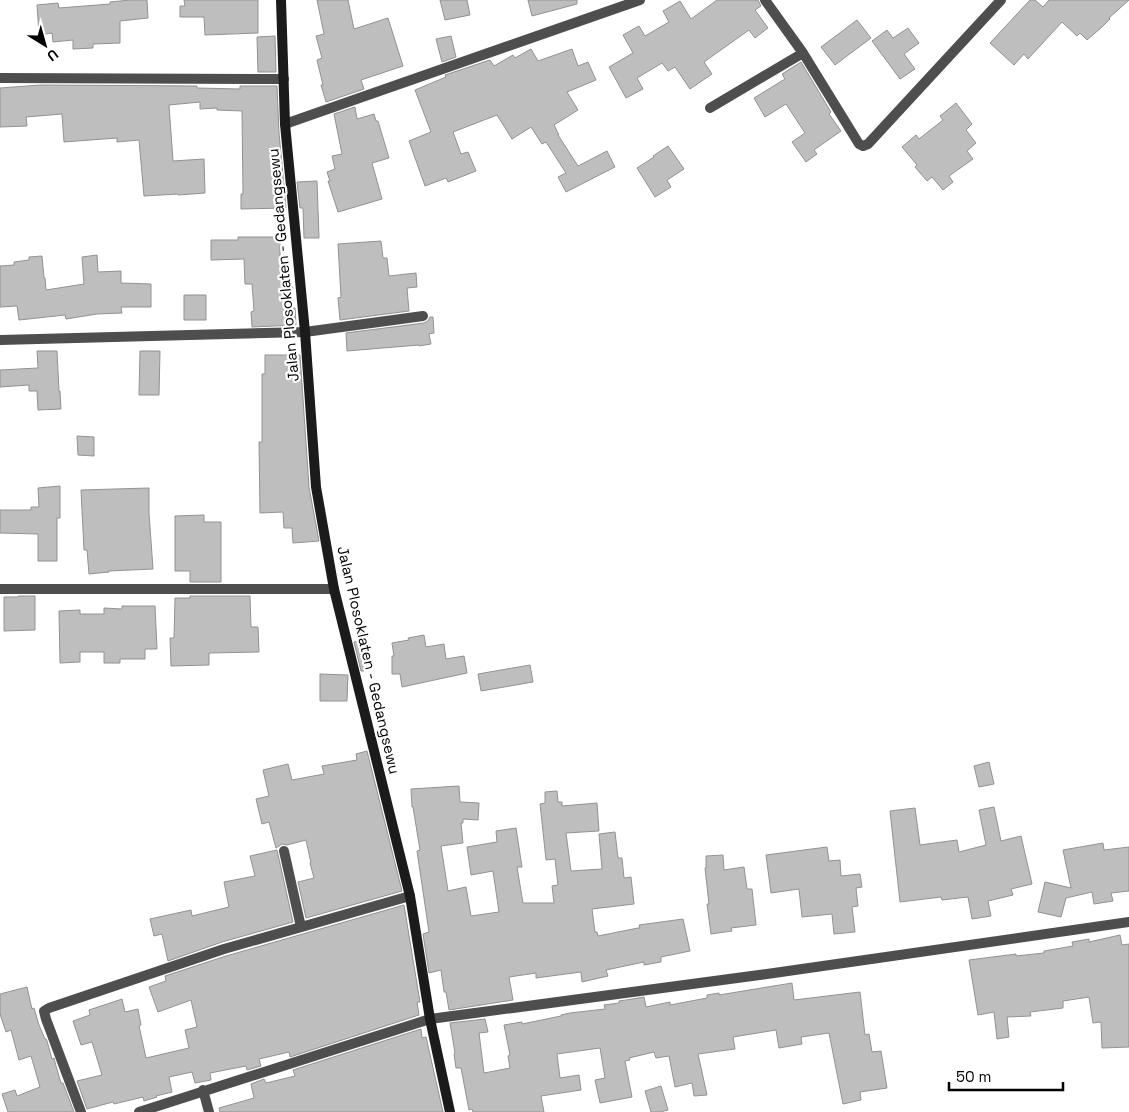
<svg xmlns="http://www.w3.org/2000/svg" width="1129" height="1112" viewBox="0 0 1129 1112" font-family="'Space Grotesk',sans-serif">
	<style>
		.building { fill: #bebebe; stroke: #929292 }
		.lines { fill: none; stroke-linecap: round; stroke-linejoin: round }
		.street { stroke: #4e4e4e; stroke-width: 10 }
		.secondary { stroke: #1b1b1b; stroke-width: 10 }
		.labels { text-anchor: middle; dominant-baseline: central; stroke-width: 4.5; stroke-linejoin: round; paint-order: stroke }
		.street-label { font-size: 15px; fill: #000; stroke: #fff }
	</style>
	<rect width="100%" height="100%" fill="#fff"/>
	<path class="building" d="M 130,0 L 147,0 L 148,18 L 120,21 L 120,43 L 93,44 L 93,48 L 73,49 L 73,40 L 53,42 L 52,33 L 39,35 L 37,5 L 58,3 L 59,8 L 110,4 L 110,2 Z
		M 184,0 L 258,0 L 258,33 L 205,35 L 204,17 L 180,17 L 180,6 L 185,6 Z
		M 317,0 L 348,0 L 354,29 L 388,18 L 403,66 L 361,80 L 364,89 L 326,102 L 321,85 L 323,85 L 317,60 L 322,58 L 316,36 L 324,34 Z
		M 440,0 L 467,0 L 470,15 L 445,20 Z
		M 528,0 L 577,0 L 577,4 L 532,16 Z
		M 717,0 L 758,0 L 761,6 L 755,10 L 768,28 L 755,38 L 749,30 L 704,62 L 712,74 L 690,89 L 675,67 L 668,71 L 662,63 L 637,78 L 643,89 L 626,98 L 609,67 L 633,53 L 623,35 L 639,26 L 645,36 L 669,22 L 663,11 L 680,1 L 691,19 Z
		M 1030,0 L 1035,0 L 1043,7 L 1049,0 L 1129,0 L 1109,18 L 1110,19 L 1102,27 L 1087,40 L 1080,33 L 1077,36 L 1062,22 L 1028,59 L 1024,54 L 1014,65 L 990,43 Z
		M 857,20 L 871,38 L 835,65 L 821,47 Z
		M 908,28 L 919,43 L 904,54 L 915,69 L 900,79 L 872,41 L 887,30 L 893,38 Z
		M 275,36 L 276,72 L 258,72 L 257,37 Z
		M 451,36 L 456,57 L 442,62 L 436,39 Z
		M 531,49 L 538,61 L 572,49 L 578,66 L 588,62 L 596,80 L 567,92 L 578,110 L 554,125 L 559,135 L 558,135 L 578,166 L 607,151 L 615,167 L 566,192 L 558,177 L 566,173 L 546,142 L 542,144 L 531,127 L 512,139 L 497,115 L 453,132 L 461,154 L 468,152 L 476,171 L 448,182 L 446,178 L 425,186 L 409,141 L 431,132 L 415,90 L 446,77 L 445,75 L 490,60 L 494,66 L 513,55 L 515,58 Z
		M 801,62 L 831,112 L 829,114 L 841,131 L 814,150 L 817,154 L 806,162 L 792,142 L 805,133 L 786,104 L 765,117 L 754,98 L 785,79 L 782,74 Z
		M 41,85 L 197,86 L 197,88 L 240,89 L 240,86 L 277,86 L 279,133 L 286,208 L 241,209 L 241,194 L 243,194 L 242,111 L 217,110 L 217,108 L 200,109 L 200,102 L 169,105 L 173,161 L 204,159 L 205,193 L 178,195 L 178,194 L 144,196 L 139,140 L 117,142 L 117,138 L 64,142 L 62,114 L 26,117 L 27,126 L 0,127 L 0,88 Z
		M 956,103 L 972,124 L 966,130 L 976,143 L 967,151 L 973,159 L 949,176 L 953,182 L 943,190 L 932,177 L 927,181 L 915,167 L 917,165 L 902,147 L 916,135 L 919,139 L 943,120 L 940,116 Z
		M 355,107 L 357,119 L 374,114 L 376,121 L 378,121 L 389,158 L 372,163 L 382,199 L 338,212 L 328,181 L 330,181 L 327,172 L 335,169 L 332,156 L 342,154 L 334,114 Z
		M 668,146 L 684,169 L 667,180 L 671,187 L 655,197 L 637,168 L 654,157 L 653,156 Z
		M 317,181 L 319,238 L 304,238 L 303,208 L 300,208 L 297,182 Z
		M 238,237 L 280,237 L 280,263 L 289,263 L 290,287 L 292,286 L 293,308 L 295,308 L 296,325 L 252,327 L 251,312 L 254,311 L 252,284 L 245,284 L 244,259 L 211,260 L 211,240 L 238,240 Z
		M 381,241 L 383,258 L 387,258 L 389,276 L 416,273 L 417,287 L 407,288 L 409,311 L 340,320 L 338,298 L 341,297 L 338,244 Z
		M 97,255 L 98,272 L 121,271 L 121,283 L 151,284 L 151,307 L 121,307 L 122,313 L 97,314 L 66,319 L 65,315 L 19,320 L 17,306 L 0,307 L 0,266 L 14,265 L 14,262 L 29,260 L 29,257 L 42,256 L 44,278 L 45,278 L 46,290 L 84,284 L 82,257 Z
		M 184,295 L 206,295 L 206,320 L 184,320 Z
		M 430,317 L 433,317 L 434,333 L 429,334 L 431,344 L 419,346 L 419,345 L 347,351 L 346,333 L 424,323 L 428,321 Z
		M 37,351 L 57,351 L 59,391 L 60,391 L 61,409 L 38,410 L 37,391 L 29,391 L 29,385 L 0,387 L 0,370 L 38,368 Z
		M 140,351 L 160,351 L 159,395 L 139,395 Z
		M 265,355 L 300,355 L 309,487 L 319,541 L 293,543 L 292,528 L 284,528 L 283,512 L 260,513 L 259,442 L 262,442 L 262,374 L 265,374 Z
		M 77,436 L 94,437 L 94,456 L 78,455 Z
		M 60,486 L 60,518 L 57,518 L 57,561 L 38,561 L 38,534 L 0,533 L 0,510 L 31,510 L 31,507 L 39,507 L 38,488 Z
		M 149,488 L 149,513 L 153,569 L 109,571 L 109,572 L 89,574 L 87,550 L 84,550 L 81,490 Z
		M 204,515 L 204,522 L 221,522 L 221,582 L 190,582 L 190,571 L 175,571 L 175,516 Z
		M 18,596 L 35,596 L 35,630 L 4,631 L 4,597 L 18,597 Z
		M 190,596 L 250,596 L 251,627 L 258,627 L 259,652 L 209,653 L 209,665 L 171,666 L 170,638 L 174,638 L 175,598 L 190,598 Z
		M 122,606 L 155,606 L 157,649 L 145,649 L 145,659 L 120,659 L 120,663 L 104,663 L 104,652 L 80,652 L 80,662 L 60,663 L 59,611 L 80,610 L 80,614 L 104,614 L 104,608 L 122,609 Z
		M 424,635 L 426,647 L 444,644 L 446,659 L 464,656 L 467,673 L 402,687 L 400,674 L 392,674 L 392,656 L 394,656 L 392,643 L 409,640 L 408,638 Z
		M 360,641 L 364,671 L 361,671 L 354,642 Z
		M 530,665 L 533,682 L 481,691 L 478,674 Z
		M 320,674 L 348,675 L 347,701 L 320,701 Z
		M 367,751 L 402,891 L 306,918 L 298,882 L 314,878 L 310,863 L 311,863 L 306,840 L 287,845 L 282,844 L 276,848 L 269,822 L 262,824 L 256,799 L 269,796 L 263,770 L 288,764 L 292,780 L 324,774 L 322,766 L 357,760 L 356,754 Z
		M 989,762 L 994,784 L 979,787 L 974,766 Z
		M 459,786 L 460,802 L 479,803 L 478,820 L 463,819 L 463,823 L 461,823 L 463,843 L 441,846 L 448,891 L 466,887 L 471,916 L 499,912 L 493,871 L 471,875 L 467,847 L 497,842 L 496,831 L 516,828 L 522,867 L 517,867 L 523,903 L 554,903 L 552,886 L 558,885 L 555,859 L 546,860 L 542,822 L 540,804 L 545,803 L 545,792 L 557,791 L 558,802 L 562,802 L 562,806 L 597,803 L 599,831 L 566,833 L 571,871 L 602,869 L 599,834 L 615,832 L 618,858 L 622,858 L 624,878 L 631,877 L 634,904 L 592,909 L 595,932 L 597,932 L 598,936 L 638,928 L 640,928 L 639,925 L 683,919 L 690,951 L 661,957 L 661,962 L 644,965 L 644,962 L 606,970 L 608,976 L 582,982 L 581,972 L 536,978 L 536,973 L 509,977 L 513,1000 L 449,1010 L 446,992 L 444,992 L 441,970 L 429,973 L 423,934 L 429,932 L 417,851 L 420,850 L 413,807 L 412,807 L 411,789 Z
		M 994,807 L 1001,841 L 1021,836 L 1032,884 L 1011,889 L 1013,895 L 988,901 L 991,916 L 972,919 L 968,897 L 942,900 L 941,897 L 900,902 L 890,811 L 915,808 L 920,845 L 957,840 L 959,852 L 986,845 L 979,810 Z
		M 1103,843 L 1104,850 L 1129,847 L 1129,891 L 1111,893 L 1113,901 L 1094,904 L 1092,892 L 1066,898 L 1061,917 L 1038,912 L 1045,882 L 1071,888 L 1063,850 Z
		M 827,847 L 829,861 L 840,860 L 841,876 L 860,874 L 862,887 L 856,888 L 858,906 L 852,907 L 855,932 L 834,934 L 832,914 L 802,917 L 799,889 L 771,893 L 766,855 Z
		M 277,850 L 293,922 L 222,942 L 168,961 L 162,934 L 154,936 L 150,919 L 191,910 L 192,916 L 229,907 L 224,882 L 255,876 L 250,856 Z
		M 723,855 L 724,870 L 744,867 L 747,889 L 752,889 L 756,925 L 731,928 L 732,931 L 711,934 L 707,904 L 709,904 L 705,868 L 706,868 L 706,856 Z
		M 404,905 L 420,1002 L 417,1002 L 419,1015 L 290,1057 L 289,1052 L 259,1059 L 261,1066 L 247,1070 L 246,1066 L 210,1073 L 211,1080 L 195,1083 L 192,1072 L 169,1077 L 172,1092 L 156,1096 L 157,1097 L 144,1101 L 143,1097 L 114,1104 L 113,1102 L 87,1109 L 77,1081 L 102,1075 L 92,1042 L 81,1045 L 73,1021 L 90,1015 L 89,1010 L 122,999 L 125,1012 L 138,1009 L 141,1025 L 139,1026 L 146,1058 L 189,1048 L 185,1030 L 197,1027 L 191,1000 L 158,1012 L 149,987 L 166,981 L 165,976 L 226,956 Z
		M 1120,935 L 1122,945 L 1129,944 L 1129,1047 L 1102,1048 L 1101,1022 L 1093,1023 L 1089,997 L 1063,1001 L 1063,1008 L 1030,1012 L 1031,1016 L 1007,1017 L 1009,1037 L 997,1039 L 994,1012 L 978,1015 L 969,960 L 1016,954 L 1016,956 L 1044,953 L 1044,951 L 1073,946 L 1072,942 L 1089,939 L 1089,942 Z
		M 792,983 L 794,1000 L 860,992 L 865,1035 L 869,1034 L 872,1052 L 881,1051 L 887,1088 L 860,1092 L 861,1100 L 843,1104 L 829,1033 L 801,1037 L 802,1044 L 779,1048 L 776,1030 L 733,1037 L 735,1049 L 698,1054 L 707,1095 L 694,1096 L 692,1083 L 675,1087 L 669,1056 L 656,1058 L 654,1052 L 629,1058 L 630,1060 L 625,1061 L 632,1097 L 600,1103 L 595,1080 L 605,1078 L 600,1048 L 557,1054 L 560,1078 L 579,1075 L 581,1090 L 541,1096 L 544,1112 L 473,1112 L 472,1109 L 469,1110 L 461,1068 L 456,1068 L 454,1054 L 455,1053 L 450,1023 L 485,1019 L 488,1032 L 479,1033 L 484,1073 L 510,1068 L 508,1056 L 510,1055 L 504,1025 L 522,1022 L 522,1024 L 561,1016 L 561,1015 L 570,1013 L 605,1009 L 604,1005 L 619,1003 L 619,1001 L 626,1000 L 644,997 L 646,1007 L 670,1002 L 670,1005 L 707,998 L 707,995 L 719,993 L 719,995 Z
		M 27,987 L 32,1009 L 34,1008 L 39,1025 L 45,1039 L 46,1039 L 47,1041 L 52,1059 L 54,1058 L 56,1066 L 61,1083 L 63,1083 L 74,1112 L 8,1112 L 2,1094 L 15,1090 L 17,1096 L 40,1087 L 31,1056 L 19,1060 L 11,1030 L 6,1032 L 0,1014 L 0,994 Z
		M 421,1029 L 422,1038 L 426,1037 L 443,1112 L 220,1112 L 219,1108 L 254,1098 L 251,1084 L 264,1079 L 266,1083 L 295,1076 L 293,1070 Z
		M 661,1086 L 668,1110 L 660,1112 L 651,1112 L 645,1091 Z"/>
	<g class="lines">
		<path class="street" d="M 765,0 L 803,53 L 859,144 L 863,146 L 868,144 L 1001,0
			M 0,78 L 284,79
			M 710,108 L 803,53
			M 285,124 L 640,0
			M 0,340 L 305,332 L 423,316
			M 0,589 L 334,589
			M 284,851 L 301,927
			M 203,1090 L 209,1112
			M 81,1112 L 46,1019 L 44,1011 L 49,1008 L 224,949 L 410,896
			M 139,1112 L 430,1019 L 767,974 L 1129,922"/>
		<path class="secondary" d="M 281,0 L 285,124 L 305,332 L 316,487 L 334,589 L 410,896 L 430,1019 L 450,1112"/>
	</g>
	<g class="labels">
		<g class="street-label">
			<text transform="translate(283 265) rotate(-95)">Jalan Plosoklaten - Gedangsewu</text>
			<text transform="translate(369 660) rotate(77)">Jalan Plosoklaten - Gedangsewu</text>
		</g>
	</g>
	<g transform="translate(45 45) rotate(143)" stroke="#ffffff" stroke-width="4" paint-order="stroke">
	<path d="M0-4L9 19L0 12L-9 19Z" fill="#000000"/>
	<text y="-8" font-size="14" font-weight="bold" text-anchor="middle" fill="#000000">U</text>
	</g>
	<path d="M949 1082v8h114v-8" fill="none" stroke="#000000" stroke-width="2.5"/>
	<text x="956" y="1082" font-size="15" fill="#000000" stroke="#ffffff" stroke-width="4" paint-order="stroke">50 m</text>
</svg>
